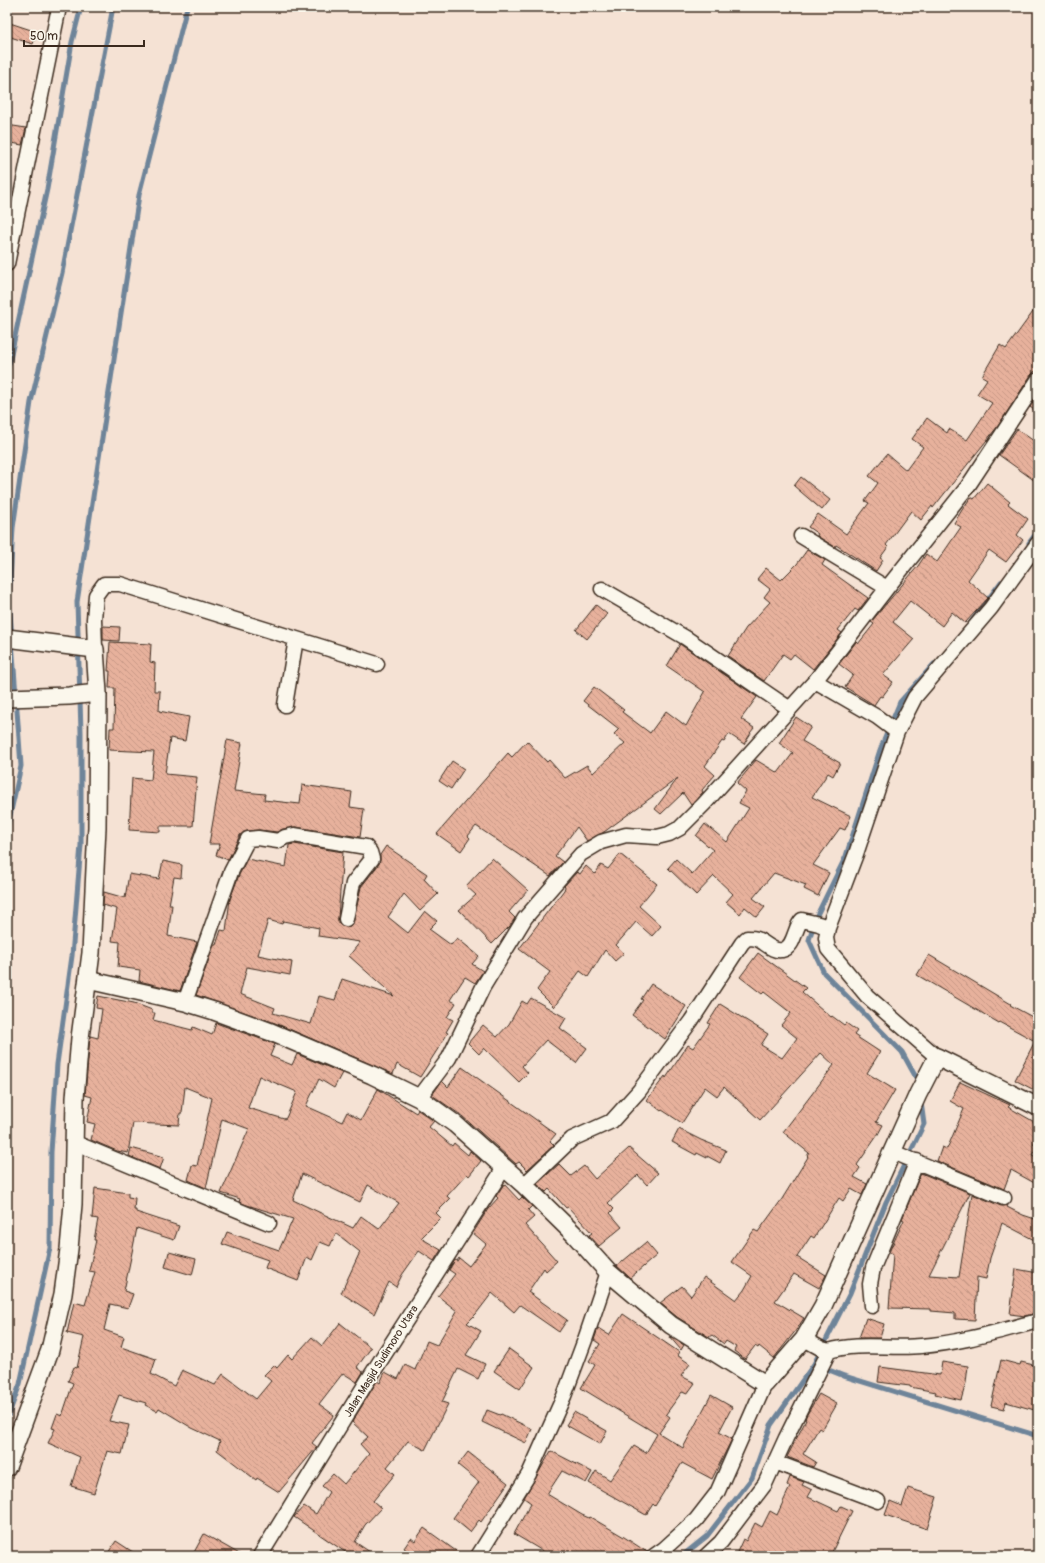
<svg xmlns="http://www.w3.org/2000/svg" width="1045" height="1563" viewBox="0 0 1045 1563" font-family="Pangolin,sans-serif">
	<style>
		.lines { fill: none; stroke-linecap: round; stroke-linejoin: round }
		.stream { stroke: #6e8499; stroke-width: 5 }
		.building { fill: url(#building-back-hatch); stroke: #3b2a1e; fill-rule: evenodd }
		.minor-casing { stroke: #3b2a1e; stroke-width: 17 }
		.tertiary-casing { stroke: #3b2a1e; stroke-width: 20 }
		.minor { stroke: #fbf7ec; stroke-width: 14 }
		.tertiary { stroke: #fbf7ec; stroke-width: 17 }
		.labels { text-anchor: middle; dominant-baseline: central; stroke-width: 4; stroke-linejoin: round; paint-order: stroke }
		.street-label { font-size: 11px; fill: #3b2a1e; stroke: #fbf7ec }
	</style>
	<defs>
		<pattern id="building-back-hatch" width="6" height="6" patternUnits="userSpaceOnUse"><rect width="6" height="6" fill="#e7b19c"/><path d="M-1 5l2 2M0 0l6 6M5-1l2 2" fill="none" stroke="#c79886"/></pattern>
	</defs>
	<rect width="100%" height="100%" fill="#f5e2d4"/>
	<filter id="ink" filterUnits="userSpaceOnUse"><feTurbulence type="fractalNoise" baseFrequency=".025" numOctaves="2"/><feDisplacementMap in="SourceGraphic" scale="8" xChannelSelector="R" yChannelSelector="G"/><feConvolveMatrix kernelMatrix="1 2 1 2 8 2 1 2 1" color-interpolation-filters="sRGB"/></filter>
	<g filter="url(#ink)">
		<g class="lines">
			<path class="stream" d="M 7,373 L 47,189 L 72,42 L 81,7
				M 1029,543 L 1038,531
				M 971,622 L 1001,582
				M 7,829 L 21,766 L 9,599 L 13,528 L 31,402 L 62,273 L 113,7
				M 919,1084 L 918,1081 L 902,1052 L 824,973 L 809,940 L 816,917 L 846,856 L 880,750 L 900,702 L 934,664
				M 814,1364 L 850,1293 L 886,1202 L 924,1124 L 921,1102
				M 7,1419 L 20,1384 L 50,1248 L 51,1152 L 57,1064 L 72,956 L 81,845 L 81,732 L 77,602 L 139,195 L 187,7
				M 682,1556 L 707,1536 L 752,1478 L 771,1425 L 814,1364 L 844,1376 L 1038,1436"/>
		</g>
		<path class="building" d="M 7,22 L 37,32 L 33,44 L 7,36 Z
			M 7,125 L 26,128 L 22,145 L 7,142 Z
			M 1038,305 L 1038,368 L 1031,375 L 998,426 L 933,508 L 932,506 L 921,520 L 911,511 L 886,545 L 888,547 L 880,558 L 883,560 L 876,571 L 836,545 L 835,547 L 817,536 L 818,534 L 808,527 L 818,514 L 846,534 L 869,503 L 865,501 L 878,483 L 869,476 L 887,454 L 906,470 L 923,447 L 912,439 L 927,418 L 947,433 L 949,429 L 967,440 L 992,403 L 977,394 L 987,379 L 982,376 L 1000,345 L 1006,349 Z
			M 1038,395 L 1038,413 L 1030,407 Z
			M 1017,429 L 1038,444 L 1038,483 L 999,455 Z
			M 801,477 L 830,500 L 822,510 L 794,486 Z
			M 987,483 L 1010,502 L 1008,504 L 1028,519 L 1017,535 L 1023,540 L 1006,562 L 989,550 L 968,580 L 988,598 L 965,623 L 952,612 L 942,626 L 910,601 L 893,622 L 914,639 L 883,675 L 893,682 L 882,697 L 880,696 L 874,705 L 845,687 L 853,675 L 839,664 L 856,642 L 858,644 L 874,624 L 871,622 L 918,566 L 926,554 L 937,562 L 961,527 L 954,523 L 962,510 L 971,497 L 974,499 Z
			M 807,550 L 825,560 L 822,565 L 868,598 L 858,611 L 855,609 L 838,630 L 842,633 L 813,669 L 794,654 L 790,659 L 783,654 L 764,681 L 728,656 L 746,628 L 770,602 L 764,597 L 770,589 L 757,579 L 766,568 L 781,580 L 797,564 Z
			M 596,605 L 607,614 L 587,639 L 576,630 Z
			M 103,626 L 120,627 L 119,641 L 103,640 Z
			M 110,642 L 151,644 L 150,662 L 155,663 L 154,691 L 160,691 L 159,711 L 189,717 L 185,741 L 170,738 L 165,774 L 197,777 L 193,826 L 160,826 L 160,832 L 129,830 L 132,778 L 151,780 L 154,752 L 109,750 L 110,728 L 114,728 L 115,688 L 109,688 L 110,671 L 108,671 Z
			M 680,644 L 757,697 L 741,719 L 754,728 L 750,733 L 751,733 L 744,744 L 729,734 L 724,742 L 722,741 L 705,766 L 715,775 L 702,790 L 703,792 L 691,805 L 683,793 L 661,814 L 655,809 L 678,778 L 604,832 L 587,841 L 577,827 L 555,856 L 563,862 L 550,876 L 476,826 L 468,836 L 470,838 L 461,851 L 437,834 L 508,753 L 512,757 L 527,741 L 547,762 L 549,760 L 565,778 L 587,765 L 593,773 L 625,743 L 614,734 L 619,729 L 583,701 L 594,687 L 624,710 L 622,712 L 650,733 L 666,711 L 686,726 L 705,692 L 667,666 Z
			M 796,717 L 811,727 L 802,741 L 840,763 L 833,776 L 828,773 L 812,797 L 851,816 L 845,830 L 840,828 L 813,865 L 829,873 L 818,896 L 804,889 L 806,885 L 774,873 L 753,898 L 765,907 L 757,917 L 745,907 L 740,914 L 726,902 L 733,894 L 714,876 L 696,895 L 668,868 L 676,859 L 692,874 L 713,850 L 696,836 L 705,824 L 727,842 L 749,808 L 739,803 L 746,791 L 737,783 L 756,760 L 778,773 L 793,753 L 779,743 Z
			M 227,740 L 242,743 L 234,791 L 265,794 L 264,800 L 300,804 L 302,785 L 352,792 L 350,807 L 364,809 L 360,837 L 295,827 L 283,829 L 277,832 L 259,830 L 247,831 L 240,835 L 228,860 L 216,855 L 220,844 L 209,844 Z
			M 452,761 L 464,769 L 451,789 L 439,781 Z
			M 294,844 L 343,852 L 338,918 L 338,922 L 341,926 L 348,927 L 353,924 L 361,887 L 379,864 L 380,860 L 380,855 L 386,846 L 427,874 L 424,879 L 438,894 L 420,911 L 404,894 L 388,917 L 408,933 L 425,911 L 437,921 L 429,929 L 451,945 L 457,938 L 479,956 L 472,964 L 483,971 L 475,983 L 465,977 L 450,1000 L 456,1003 L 447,1017 L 453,1020 L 446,1032 L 448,1033 L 420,1077 L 397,1064 L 393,1074 L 275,1023 L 196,995 L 214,945 L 216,945 L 221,930 L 226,931 L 230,899 L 239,875 L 247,859 L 286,867 L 289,845 ZM 268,920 L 282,924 L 283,921 L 319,928 L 318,936 L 360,942 L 349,956 L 394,996 L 342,979 L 335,1000 L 319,996 L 311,1024 L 273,1013 L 275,1008 L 240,994 L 247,967 L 290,975 L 292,962 L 258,955 Z
			M 620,854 L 657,884 L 639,906 L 661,926 L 652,936 L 636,922 L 616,945 L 624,953 L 615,961 L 605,950 L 588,977 L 580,971 L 554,1007 L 537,990 L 550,972 L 519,949 L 564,890 L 565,887 L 564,886 L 577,872 L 580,874 L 586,866 L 595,874 L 601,865 L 608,869 Z
			M 492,858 L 528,890 L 509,912 L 515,918 L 510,926 L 492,944 L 459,910 L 476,895 L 466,886 Z
			M 163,861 L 182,865 L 181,878 L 174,877 L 169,905 L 172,905 L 168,936 L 197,942 L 180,991 L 139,981 L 140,970 L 118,967 L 120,942 L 112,941 L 117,909 L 103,905 L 104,892 L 125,898 L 129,874 L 159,879 Z
			M 758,953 L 806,988 L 802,992 L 831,1017 L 832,1016 L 844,1025 L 846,1023 L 857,1031 L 854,1035 L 880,1052 L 867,1073 L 895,1090 L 876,1122 L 883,1125 L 877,1136 L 857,1165 L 860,1168 L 854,1177 L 867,1184 L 862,1195 L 851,1189 L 843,1201 L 839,1198 L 814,1238 L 811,1236 L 797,1257 L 826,1275 L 825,1277 L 819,1288 L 794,1274 L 775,1301 L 804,1318 L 797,1329 L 774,1358 L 759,1346 L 758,1348 L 755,1346 L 745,1359 L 734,1351 L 736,1347 L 726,1341 L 724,1344 L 712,1335 L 709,1337 L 677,1317 L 660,1303 L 682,1286 L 691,1296 L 704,1277 L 736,1300 L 744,1290 L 752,1276 L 732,1262 L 754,1230 L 758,1232 L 782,1199 L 808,1157 L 807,1156 L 809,1153 L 783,1132 L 834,1065 L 821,1053 L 760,1120 L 724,1087 L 717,1096 L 705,1087 L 682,1123 L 662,1110 L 661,1111 L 647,1100 L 665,1076 L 666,1078 L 688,1045 L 693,1048 L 710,1024 L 708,1023 L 720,1004 L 768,1034 L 761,1045 L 782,1058 L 797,1038 L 781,1025 L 791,1013 L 764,992 L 762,994 L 740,977 Z
			M 929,955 L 1011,1004 L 1010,1005 L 1038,1020 L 1038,1092 L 1015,1080 L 1035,1041 L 1000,1022 L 999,1023 L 917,975 Z
			M 651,984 L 686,1006 L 665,1039 L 632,1015 L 643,1000 L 641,999 Z
			M 98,996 L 134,1003 L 152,1010 L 152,1013 L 155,1013 L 153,1020 L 192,1030 L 193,1027 L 212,1035 L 216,1023 L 275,1044 L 270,1056 L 292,1065 L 297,1054 L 342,1073 L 334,1088 L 319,1079 L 306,1106 L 342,1122 L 347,1112 L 361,1120 L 378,1089 L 416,1113 L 418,1110 L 434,1121 L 429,1127 L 452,1146 L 454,1143 L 468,1155 L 470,1151 L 481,1161 L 469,1176 L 467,1174 L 447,1196 L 450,1199 L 436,1213 L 441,1218 L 421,1238 L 441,1250 L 434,1261 L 419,1251 L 402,1275 L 396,1287 L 389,1282 L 374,1314 L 341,1293 L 360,1252 L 336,1233 L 330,1246 L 320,1242 L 312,1260 L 307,1257 L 298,1281 L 265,1268 L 268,1260 L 222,1244 L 227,1232 L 279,1250 L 293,1219 L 247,1205 L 239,1202 L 240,1199 L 221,1193 L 249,1129 L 222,1119 L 206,1188 L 188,1180 L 192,1165 L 197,1166 L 212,1098 L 185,1087 L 182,1113 L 180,1113 L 179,1125 L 133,1123 L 128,1153 L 117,1151 L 91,1140 L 95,1124 L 87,1122 L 92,1097 L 85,1095 L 90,1036 L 98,1038 L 102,1009 L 96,1008 ZM 259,1076 L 297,1092 L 286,1118 L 284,1119 L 248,1108 ZM 302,1174 L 360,1202 L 368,1185 L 399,1203 L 379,1229 L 361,1216 L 353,1228 L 293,1200 Z
			M 531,998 L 566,1018 L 560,1028 L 587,1048 L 576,1063 L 546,1040 L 522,1066 L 528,1073 L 519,1082 L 484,1048 L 479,1054 L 468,1043 L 483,1025 L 497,1037 L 509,1024 L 522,1001 L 527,1004 Z
			M 462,1067 L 556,1134 L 550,1141 L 554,1145 L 527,1170 L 519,1162 L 516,1164 L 462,1116 L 432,1095 L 442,1081 L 448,1087 Z
			M 960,1082 L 1010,1105 L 1008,1107 L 1038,1124 L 1038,1136 L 1033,1144 L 1037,1146 L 1032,1155 L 1038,1158 L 1038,1185 L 1011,1170 L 1004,1189 L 937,1161 L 942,1147 L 947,1149 L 964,1109 L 950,1101 Z
			M 679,1129 L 701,1140 L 726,1150 L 720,1163 L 707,1156 L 707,1158 L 697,1153 L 696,1155 L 672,1142 Z
			M 131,1148 L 164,1157 L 160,1169 L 129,1156 Z
			M 629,1148 L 658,1173 L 647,1185 L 638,1175 L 608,1203 L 614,1209 L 610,1213 L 622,1227 L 599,1246 L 589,1235 L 592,1233 L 568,1207 L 566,1208 L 549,1189 L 546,1192 L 537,1184 L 559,1164 L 571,1176 L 584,1166 L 595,1179 Z
			M 921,1173 L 970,1193 L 929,1275 L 959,1277 L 972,1194 L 1001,1206 L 1008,1205 L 1007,1207 L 1023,1215 L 1038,1220 L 1038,1242 L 1002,1223 L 990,1258 L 986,1279 L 977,1277 L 975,1320 L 955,1319 L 955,1313 L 931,1311 L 931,1309 L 889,1308 L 893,1254 L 889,1252 L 904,1220 L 902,1219 Z
			M 504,1184 L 519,1200 L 522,1197 L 532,1206 L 528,1210 L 534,1217 L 525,1225 L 557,1261 L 546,1271 L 544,1268 L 528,1292 L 567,1320 L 559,1332 L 520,1305 L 514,1312 L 492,1293 L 476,1314 L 467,1323 L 481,1331 L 466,1355 L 485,1364 L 478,1379 L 458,1369 L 442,1402 L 448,1404 L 425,1450 L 408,1441 L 387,1467 L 395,1474 L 373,1501 L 381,1508 L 365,1525 L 355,1542 L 376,1556 L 351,1556 L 294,1517 L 304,1506 L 316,1514 L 329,1492 L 322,1486 L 333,1474 L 344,1484 L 369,1454 L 360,1444 L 368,1437 L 352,1422 L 377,1381 L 380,1383 L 385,1372 L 398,1379 L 405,1365 L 415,1370 L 427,1341 L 437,1345 L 457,1311 L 438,1296 L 455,1274 L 449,1270 L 455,1260 L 457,1261 L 459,1258 L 469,1266 L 486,1244 L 473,1233 L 488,1209 L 498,1198 L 496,1196 Z
			M 95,1188 L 128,1193 L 128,1197 L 135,1198 L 134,1210 L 136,1210 L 136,1212 L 179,1226 L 174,1240 L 137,1228 L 124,1291 L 133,1294 L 128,1308 L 110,1304 L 104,1330 L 124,1337 L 121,1347 L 156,1359 L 151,1374 L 174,1386 L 182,1370 L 215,1385 L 223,1374 L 256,1399 L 271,1381 L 264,1375 L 274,1365 L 277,1368 L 288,1355 L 292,1359 L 312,1337 L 322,1346 L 340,1323 L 371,1348 L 357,1367 L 363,1372 L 357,1382 L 343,1373 L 319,1404 L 334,1415 L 312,1443 L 317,1447 L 316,1448 L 279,1492 L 257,1478 L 256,1480 L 217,1450 L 220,1441 L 192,1428 L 159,1408 L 157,1411 L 145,1405 L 146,1403 L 119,1395 L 109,1421 L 129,1425 L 122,1454 L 107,1451 L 94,1493 L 71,1486 L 80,1457 L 48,1443 L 55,1429 L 52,1428 L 57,1414 L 62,1416 L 73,1383 L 68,1381 L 74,1367 L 77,1368 L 84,1337 L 67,1333 L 74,1302 L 85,1305 L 95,1272 L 89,1271 L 96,1240 L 94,1240 L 98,1219 L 92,1218 Z
			M 646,1242 L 657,1255 L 630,1278 L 617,1266 Z
			M 169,1252 L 196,1259 L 192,1275 L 165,1267 Z
			M 1016,1269 L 1038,1273 L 1038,1287 L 1036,1287 L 1033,1314 L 1025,1316 L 1010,1314 Z
			M 623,1314 L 679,1352 L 677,1355 L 690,1364 L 681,1376 L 695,1383 L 687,1394 L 682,1392 L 666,1414 L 670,1417 L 659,1433 L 683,1448 L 711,1395 L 732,1407 L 719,1432 L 732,1439 L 712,1479 L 682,1463 L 655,1506 L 653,1504 L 646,1515 L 589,1483 L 596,1471 L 610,1480 L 634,1446 L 646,1453 L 657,1434 L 581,1388 L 595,1365 L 589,1361 L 600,1344 L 594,1340 L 598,1328 L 609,1335 Z
			M 866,1318 L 884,1324 L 880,1338 L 859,1338 Z
			M 669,1336 L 684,1345 L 681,1350 Z
			M 509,1349 L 534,1367 L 520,1389 L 494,1371 Z
			M 1001,1360 L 1020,1365 L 1021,1362 L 1038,1366 L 1038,1411 L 1006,1402 L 1004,1409 L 991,1406 Z
			M 942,1362 L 968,1366 L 966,1383 L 961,1400 L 935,1394 L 936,1392 L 910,1387 L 910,1386 L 878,1382 L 880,1367 L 940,1375 Z
			M 819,1394 L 837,1404 L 822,1430 L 819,1428 L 803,1454 L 816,1462 L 813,1467 L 787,1457 L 806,1420 L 805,1420 L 806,1416 Z
			M 487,1410 L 500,1415 L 501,1414 L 532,1429 L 526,1443 L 482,1422 Z
			M 574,1412 L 607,1431 L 600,1444 L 566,1425 Z
			M 551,1451 L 592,1472 L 586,1483 L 562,1471 L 547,1494 L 582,1515 L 589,1518 L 590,1517 L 624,1537 L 647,1552 L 646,1556 L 551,1556 L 514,1534 L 531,1503 L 524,1498 Z
			M 468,1452 L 508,1483 L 481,1522 L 479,1520 L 470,1532 L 453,1518 L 479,1482 L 458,1465 Z
			M 790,1477 L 804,1482 L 802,1485 L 812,1490 L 808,1497 L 838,1511 L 841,1506 L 852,1511 L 830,1556 L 746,1556 L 737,1552 L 743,1539 L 746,1541 L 755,1523 L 762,1527 L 770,1511 L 777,1515 L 790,1487 L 787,1485 Z
			M 908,1488 L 937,1497 L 927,1529 L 885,1515 L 890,1501 L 902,1506 Z
			M 424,1528 L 463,1556 L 415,1556 L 404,1548 L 411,1538 L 415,1541 Z
			M 204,1534 L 243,1556 L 192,1556 Z
			M 116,1541 L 139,1556 L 106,1556 Z"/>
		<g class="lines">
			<g class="minor-casing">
				<path id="minor" d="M 7,264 L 59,7
					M 801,536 L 887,588 L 815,681 L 877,717 L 897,732
					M 887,588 L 968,486 L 1038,380
					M 602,589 L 686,638 L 790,709
					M 95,649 L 94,619 L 96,595 L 104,584 L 120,584 L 377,664
					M 285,705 L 296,639
					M 185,1002 L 231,872 L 248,839 L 258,838 L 278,841 L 285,837 L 294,835 L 366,847 L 370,852 L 372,859 L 353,883 L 346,919
					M 937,1057 L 867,996 L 828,949 L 826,938 L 828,928 L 856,854 L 897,732 L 915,697 L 991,608 L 1038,543
					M 419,1098 L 449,1058 L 483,987 L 525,918 L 581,854 L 601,842 L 626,835 L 657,837 L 669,834 L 680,828 L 704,804 L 815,681
					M 73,1142 L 269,1223
					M 893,1152 L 1004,1198
					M 524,1185 L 572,1139 L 612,1121 L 639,1091 L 691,1021 L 742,943 L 747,938 C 750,938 754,938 757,939 C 765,942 772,952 782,950 C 795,948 794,927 802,920 L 819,924 L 828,928
					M 872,1306 L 870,1284 L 873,1268 L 917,1161
					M 804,1339 L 822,1349 L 829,1351
					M 775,1462 L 878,1501
					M 260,1556 L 368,1380 L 504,1168
					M 478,1556 L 529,1474 L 564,1396 L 586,1337 L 608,1272
					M 654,1556 L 664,1549 L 696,1520 L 717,1493 L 765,1384
					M 706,1556 L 721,1542 L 765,1484 L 786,1438 L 829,1351 C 857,1342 892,1349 921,1346 C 961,1343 999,1331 1038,1321"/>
			</g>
			<g class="tertiary-casing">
				<path id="tertiary" d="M 7,638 L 95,649 L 98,693 L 97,827 L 91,953 L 80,1038 L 75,1098 L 73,1204 L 69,1249 L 63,1294 L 50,1350 L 7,1467
					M 7,698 L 69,696 L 98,693
					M 88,980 L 185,1002 L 214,1011 L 271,1032 L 372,1075 L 419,1098 L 455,1124 L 524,1185 L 574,1234 L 608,1272 L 671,1325 L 765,1384 L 804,1339 L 823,1306 L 918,1094 L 937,1057 L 1038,1107"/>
			</g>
			<use href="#minor" class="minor"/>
			<use href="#tertiary" class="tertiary"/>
		</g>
	</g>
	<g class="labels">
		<g class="street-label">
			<text transform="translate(381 1361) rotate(-58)">Jalan Masjid Sudimoro Utara</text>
		</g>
	</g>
	<rect width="1045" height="1563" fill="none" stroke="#fbf7ec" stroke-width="24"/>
	<rect x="12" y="12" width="1021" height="1539" fill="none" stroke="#3b2a1e" stroke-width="1.5" filter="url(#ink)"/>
	<path d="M24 40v6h120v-6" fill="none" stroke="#3b2a1e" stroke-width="2"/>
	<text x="30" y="40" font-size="12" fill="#3b2a1e" stroke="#fbf7ec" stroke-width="3" paint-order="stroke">50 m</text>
</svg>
